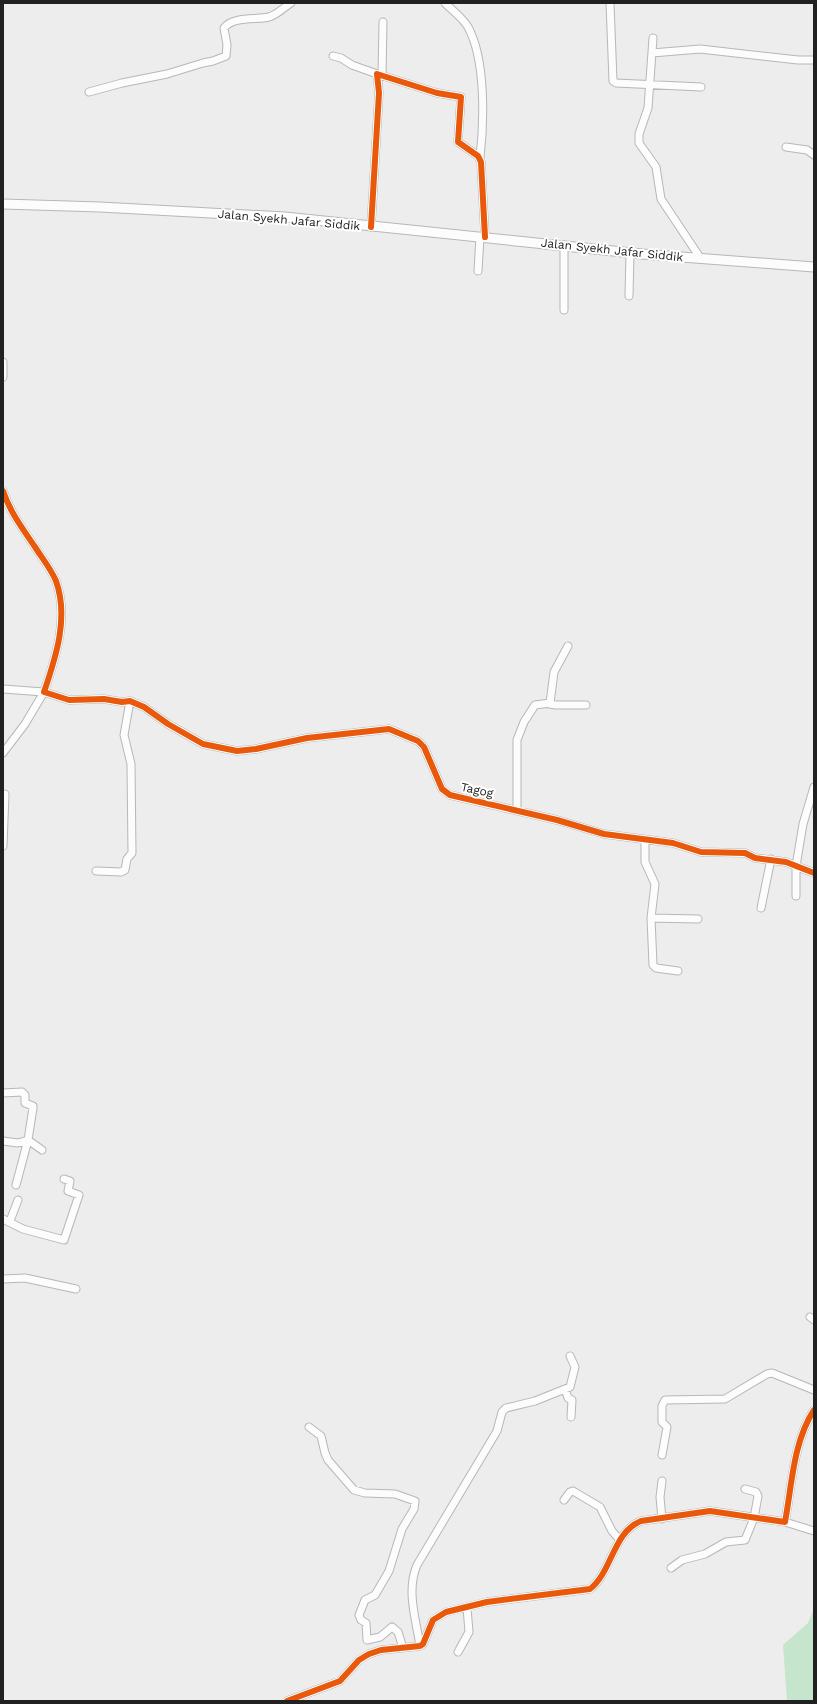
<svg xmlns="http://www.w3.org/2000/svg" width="817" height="1704" viewBox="0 0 817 1704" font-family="'Work Sans',sans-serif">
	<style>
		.green { fill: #c5e5cd }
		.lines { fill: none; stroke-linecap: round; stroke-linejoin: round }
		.street-casing { stroke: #b7b7b7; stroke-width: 9 }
		.secondary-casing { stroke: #b7b7b7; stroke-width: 11 }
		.street { stroke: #fcfcfc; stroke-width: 7 }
		.secondary { stroke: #fcfcfc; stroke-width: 9 }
		.cycleway-casing { stroke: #fff; stroke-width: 8 }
		.cycleway { stroke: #e8590c; stroke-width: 6 }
		.labels { text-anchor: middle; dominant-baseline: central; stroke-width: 4; stroke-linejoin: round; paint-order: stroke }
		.street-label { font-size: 12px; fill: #212122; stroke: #fff }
	</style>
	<rect width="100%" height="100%" fill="#ededed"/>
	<path class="green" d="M 814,1608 L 814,1701 L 787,1701 L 783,1645 L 808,1623 Z"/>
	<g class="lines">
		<g class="street-casing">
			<path id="street" d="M 445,3 C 452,10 463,18 468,27 C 486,60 484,122 480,158
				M 610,3 L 613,81 L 616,83 L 701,87
				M 653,38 L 648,108 L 639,134 L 639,143 L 656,167 L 661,199 L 701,259
				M 652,53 L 700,49 L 798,60 L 814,60
				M 333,56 L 341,58 L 352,65 L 377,74
				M 382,75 L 383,22
				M 89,92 L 122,83 L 167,74 L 203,63 L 213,61 L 226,56 L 227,45 L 224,28 C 233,16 256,20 269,17 C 277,15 284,7 291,3
				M 786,147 L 807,150 L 814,155
				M 371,227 L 379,93 L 377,74 L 437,93 L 461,97 L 458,142 L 478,156 L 481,162 L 485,237
				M 478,271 L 480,237
				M 629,296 L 630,253
				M 564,310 L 564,246
				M 3,362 L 3,377
				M 3,491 C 10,512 23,529 35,547 C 42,558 51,569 56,581 C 69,617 56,657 44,692 L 69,700 L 104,699 L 122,702 L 130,701 L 144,707 L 168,724 L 203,744 L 237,751 L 256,749 L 307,738 L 389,729 L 418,741 L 424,747 L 442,789 L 450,795 L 557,820 L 604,834 L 673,843 L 701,852 L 745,853 L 755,858 L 786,862 L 814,873
				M 3,689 L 44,692
				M 549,704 L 556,705 L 586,705
				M 3,753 L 25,724 L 44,692
				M 517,810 L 517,740 L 524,722 L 535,705 L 550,703 L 554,672 L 568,646
				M 645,840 L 645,862 L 655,884 L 651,918 L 653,965 L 656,968 L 678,971
				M 3,846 L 5,794
				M 96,871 L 121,872 L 125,870 L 127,859 L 132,853 L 131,764 L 124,735 L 130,701
				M 796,896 L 796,866 L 803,824 L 814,787
				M 761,908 L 771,859
				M 651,918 L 698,919
				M 3,1093 L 22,1092 L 25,1095 L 25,1103 L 33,1106 L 33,1108 L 28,1140 L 16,1185
				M 3,1141 L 18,1143 L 28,1140 L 42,1150
				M 3,1219 L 23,1229 L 64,1240 L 79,1195 L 68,1191 L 70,1181 L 64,1179
				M 10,1221 L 18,1200
				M 3,1279 L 25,1278 L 76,1289
				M 810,1317 L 814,1320
				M 565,1389 L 568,1398 L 572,1400 L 571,1417
				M 309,1427 L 321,1436 L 325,1453 L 328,1460 L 354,1490 L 365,1493 L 395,1494 L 415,1501 L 414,1509 L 402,1529 L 389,1571 L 375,1595 L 365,1600 L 359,1615 L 361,1620 L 366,1623 L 367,1640 L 380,1637 L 392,1627 L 398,1632 L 403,1648
				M 662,1455 L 667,1427 L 662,1422 L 662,1406 L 665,1400 L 725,1399 L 767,1374 L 772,1373 L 814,1390
				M 662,1481 L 660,1497 L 662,1519
				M 564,1500 L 570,1492 L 573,1491 L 600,1507 L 612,1531 L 620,1540
				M 785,1522 L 814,1531
				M 671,1568 L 682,1560 L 705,1554 L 726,1542 L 745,1540 L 754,1518 L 758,1496 L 756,1492 L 745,1489
				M 420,1646 C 416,1619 406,1591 417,1565 L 497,1431 L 502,1412 L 506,1408 L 535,1401 L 570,1387 L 575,1367 L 570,1356
				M 458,1652 L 469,1632 L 467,1608
				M 287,1701 L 340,1681 L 359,1660 L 369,1654 L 381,1650 L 420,1646 L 423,1644 L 433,1620 L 446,1612 L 487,1602 L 590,1589 C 612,1572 613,1532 641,1521 L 710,1511 L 785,1522 C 792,1485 793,1442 814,1410"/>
		</g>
		<g class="secondary-casing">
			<path id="secondary" d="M 3,204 L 100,207 L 285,217 L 642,254 L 814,267"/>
		</g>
		<use href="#street" class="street"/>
		<use href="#secondary" class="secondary"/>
		<g class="cycleway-casing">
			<path id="cycleway" d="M 371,227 L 379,93 L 377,74 L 437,93 L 461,97 L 458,142 L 478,156 L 481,162 L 485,237
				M 3,491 C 10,512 23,529 35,547 C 42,558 51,569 56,581 C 69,617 56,657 44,692 L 69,700 L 104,699 L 122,702 L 130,701 L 144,707 L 168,724 L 203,744 L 237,751 L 256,749 L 307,738 L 389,729 L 418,741 L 424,747 L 442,789 L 450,795 L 557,820 L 604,834 L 673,843 L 701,852 L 745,853 L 755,858 L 786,862 L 814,873
				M 287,1701 L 340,1681 L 359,1660 L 369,1654 L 381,1650 L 420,1646 L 423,1644 L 433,1620 L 446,1612 L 487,1602 L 590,1589 C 612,1572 613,1532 641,1521 L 710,1511 L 785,1522 C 792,1485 793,1442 814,1410"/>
		</g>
		<use href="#cycleway" class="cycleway"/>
	</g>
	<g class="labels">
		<g class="street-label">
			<text transform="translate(289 220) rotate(5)">Jalan Syekh Jafar Siddik</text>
			<text transform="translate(612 250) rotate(6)">Jalan Syekh Jafar Siddik</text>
			<text transform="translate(477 790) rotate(12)">Tagog</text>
		</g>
	</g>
	<rect width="817" height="1704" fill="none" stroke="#212122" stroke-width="8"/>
</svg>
